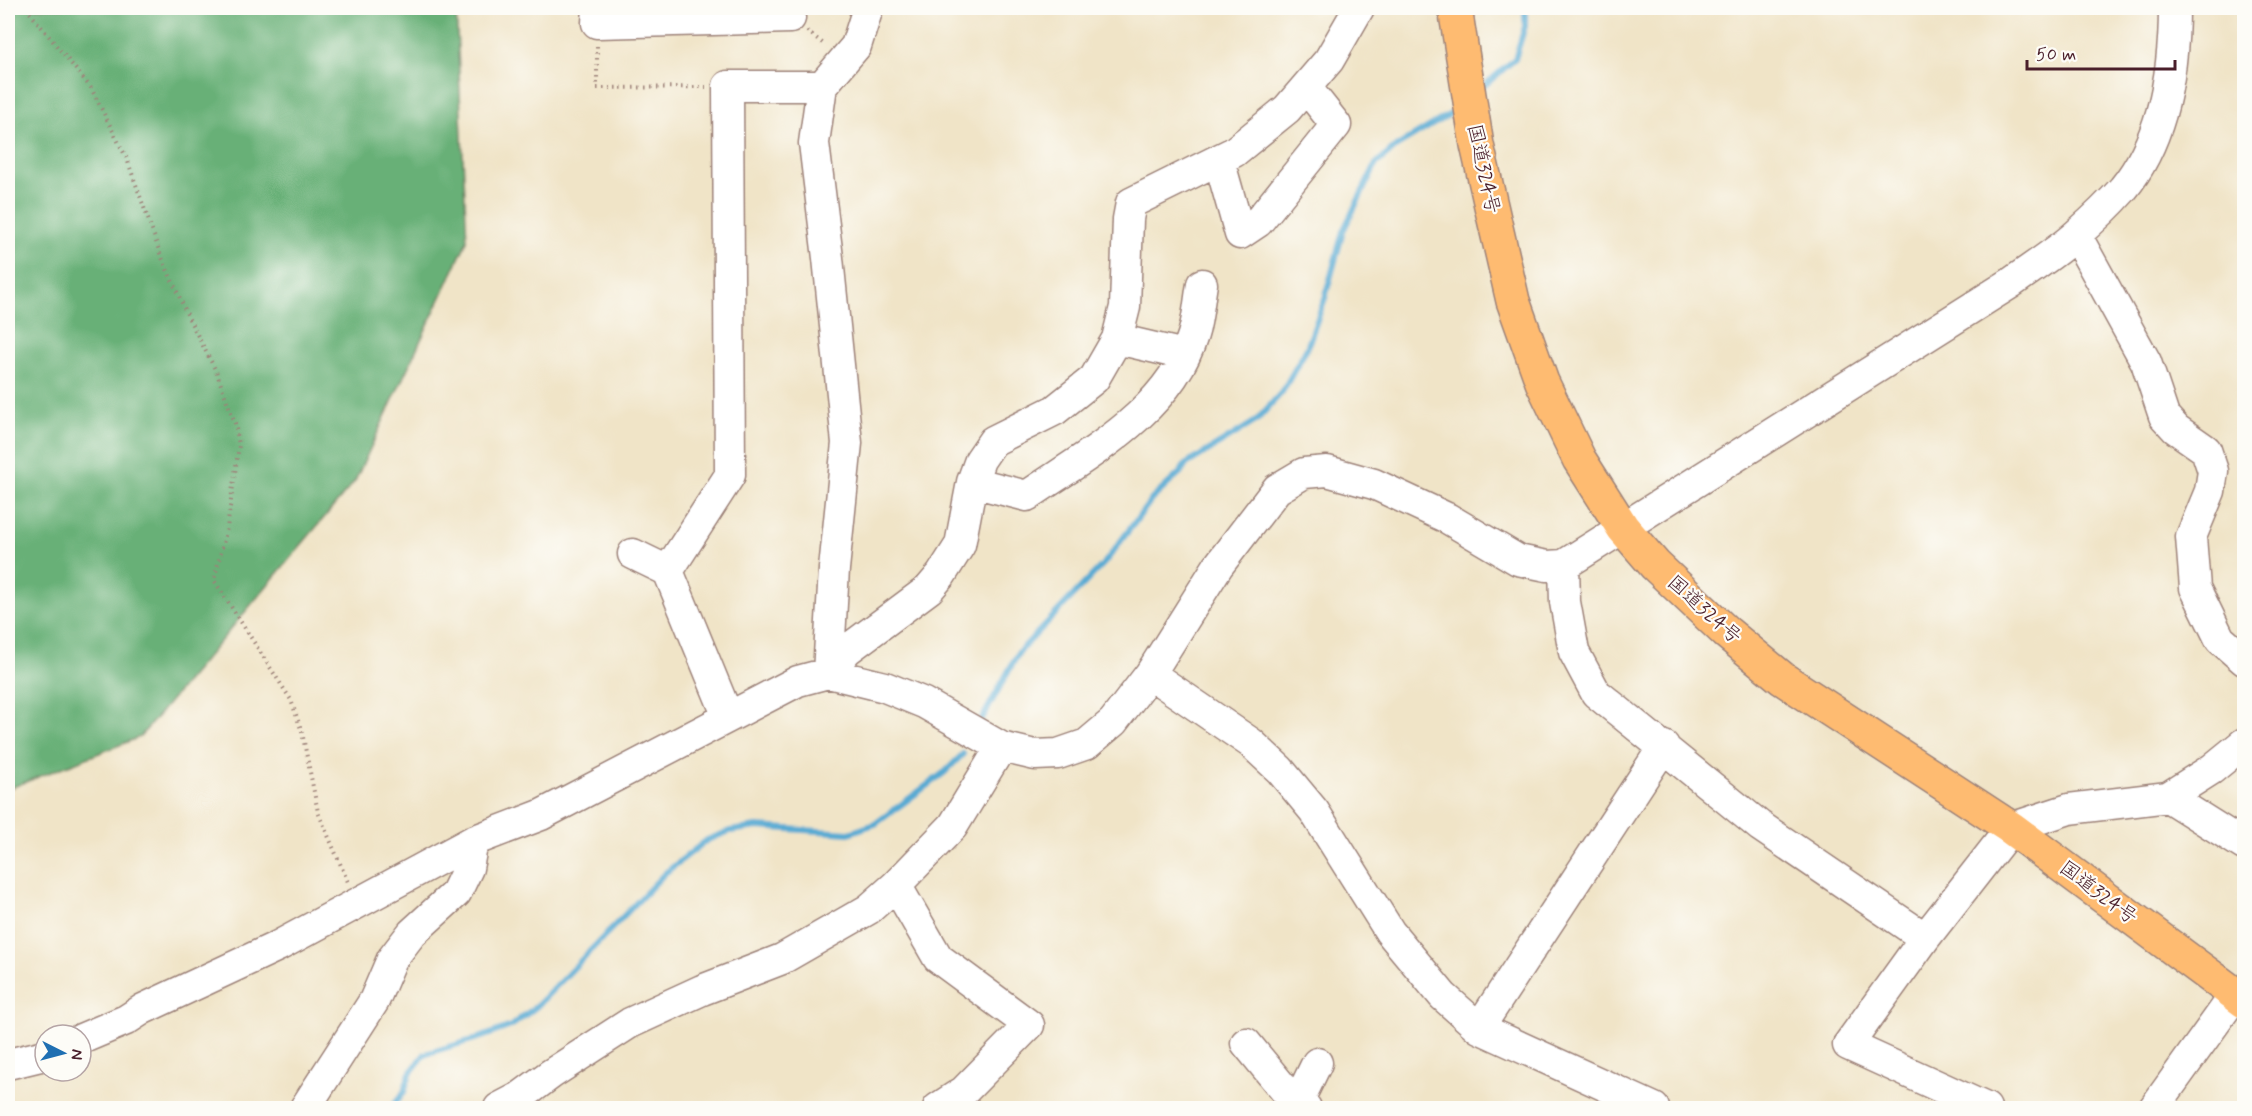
<svg xmlns="http://www.w3.org/2000/svg" width="2252" height="1116" viewBox="0 0 2252 1116" font-family="Mynerve,'Klee One',sans-serif">
	<style>
		.forest { fill: #68b077; stroke: #596851; stroke-width: 1.5 }
		.lines { fill: none; stroke-linecap: round; stroke-linejoin: round }
		.stream { stroke: #58aad3; stroke-width: 6 }
		.minor-casing { stroke: #9d8279; stroke-width: 33 }
		.highway-casing { stroke: #9d8279; stroke-width: 36 }
		.path { stroke: #9d8279; stroke-width: 4; stroke-dasharray: 1.5 4.5; stroke-linecap: butt }
		.minor { stroke: #fff; stroke-width: 30 }
		.highway { stroke: #febb71; stroke-width: 33 }
		.labels { text-anchor: middle; dominant-baseline: central; stroke-width: 4.5; stroke-linejoin: round; paint-order: stroke }
		.street-label { font-size: 20px; fill: #4a1f2b; stroke: #fdfcf7 }
	</style>
	<rect width="100%" height="100%" fill="#fdfcf7"/>
	<filter id="ink" filterUnits="userSpaceOnUse"><feTurbulence type="fractalNoise" baseFrequency=".0167" numOctaves="2"/><feDisplacementMap in="SourceGraphic" scale="12" xChannelSelector="R" yChannelSelector="G"/><feConvolveMatrix kernelMatrix="1 2 1 2 8 2 1 2 1" color-interpolation-filters="sRGB"/></filter>
	<filter id="wash" filterUnits="userSpaceOnUse"><feTurbulence type="fractalNoise" baseFrequency=".008" numOctaves="4" result="noise"/><feDisplacementMap in="SourceGraphic" scale="24" xChannelSelector="R" yChannelSelector="G"/><feGaussianBlur stdDeviation="1.35" result="paint"/><feColorMatrix in="noise" values="0 0 0 0 0 0 0 0 0 0 0 0 0 0 0 0 0 1.4 0 .05"/><feComposite in="paint" operator="in"/></filter>
	<g filter="url(#wash)">
		<rect width="100%" height="100%" fill="#f0e4c7"/>
		<path class="forest" d="M 8,8 L 456,8 L 467,241 L 355,481 L 140,737 L 8,789 Z"/>
		<g class="lines">
			<path class="stream" d="M 1478,91 L 1515,59 L 1525,26 L 1525,8
				M 982,719 L 1019,652 L 1106,561 L 1152,499 L 1181,472 L 1185,465 L 1256,421 L 1282,392 L 1307,348 L 1325,298 L 1343,231 L 1376,164 L 1397,146 L 1460,108
				M 388,1108 L 393,1106 L 404,1092 L 410,1073 L 425,1054 L 482,1037 L 511,1026 L 537,1006 L 665,873 L 707,840 L 730,831 L 757,827 L 849,833 L 875,824 L 945,772 L 963,754"/>
		</g>
	</g>
	<g filter="url(#ink)">
		<g class="lines">
			<g class="minor-casing">
				<path id="minor" d="M 598,8 L 597,23 L 790,18 L 790,8
					M 1219,160 L 1240,234 L 1258,222 L 1336,125 L 1306,87
					M 2076,235 L 2146,362 L 2164,416 L 2176,429 L 2206,450 L 2213,471 L 2210,491 L 2191,537 L 2195,588 L 2220,639 L 2244,660
					M 1117,339 L 1185,355
					M 972,482 L 1027,496 C 1088,454 1170,411 1193,335 C 1198,319 1199,301 1202,284
					M 633,554 L 668,571 L 728,717
					M 1564,565 L 1565,602 L 1574,652 L 1596,693 L 1760,826 L 1925,938
					M 668,571 L 730,475 L 728,86 L 822,86
					M 828,673 L 847,650 L 929,589 L 941,575 L 960,545 L 972,482 L 980,460 L 993,441 L 1055,410 L 1094,379 L 1117,339 L 1125,307 L 1128,219 L 1131,203 L 1234,152 L 1287,109 L 1329,60 L 1359,8
					M 828,673 L 834,569 L 847,443 L 828,258 L 814,143 L 822,86 L 856,46 L 868,8
					M 1150,674 L 1251,743 L 1280,770 L 1314,811 L 1390,932 L 1443,996 L 1479,1028 L 1654,1108
					M 2168,797 L 2244,845
					M 896,885 L 938,958 L 1029,1025 L 964,1091 L 938,1108
					M 1479,1028 L 1664,746
					M 81,1039 L 126,1020 L 143,1009 L 278,946 L 473,841 L 541,815 L 798,681 L 828,673 L 885,687 L 924,703 L 1001,747 L 1035,755 L 1058,754 L 1087,744 L 1113,722 L 1150,674 L 1218,566 L 1277,489 L 1304,473 L 1327,471 L 1374,484 L 1447,518 L 1518,560 L 1547,566 L 1564,565 L 2011,283 C 2033,267 2057,252 2077,234 C 2093,220 2109,205 2123,189 C 2164,139 2174,70 2174,8
					M 1246,1043 L 1297,1105 L 1306,1108
					M 8,1064 L 45,1055
					M 305,1108 L 374,1001 L 392,959 L 412,933 L 456,893 L 468,868 L 473,841
					M 499,1108 L 520,1097 L 551,1074 L 630,1023 L 702,990 L 782,959 L 869,909 L 896,885 L 953,826 L 1001,747
					M 1295,1108 L 1317,1063
					M 1986,1108 L 1848,1045 L 1925,938 L 2011,828 L 2069,809 L 2168,797 L 2212,769 L 2244,743
					M 2154,1108 L 2235,995"/>
			</g>
			<g class="highway-casing">
				<path id="highway" d="M 1455,8 L 1477,145 L 1513,301 L 1542,382 L 1579,459 L 1623,528 L 1655,565 L 1726,632 L 1783,679 L 2011,828 L 2244,1001"/>
			</g>
			<path class="path" d="M 26,8 L 91,88 L 127,159 L 160,253 L 189,319 L 216,371 L 235,423 L 239,445 L 227,528 L 214,580 L 291,700 L 302,732 L 318,812 L 348,882
				M 807,31 L 825,45
				M 597,46 L 597,88 L 706,87"/>
			<use href="#minor" class="minor"/>
			<use href="#highway" class="highway"/>
		</g>
	</g>
	<g class="labels">
		<g class="street-label">
			<text transform="translate(1483 169) rotate(78)">国道324号</text>
			<text transform="translate(1704 610) rotate(42)">国道324号</text>
			<text transform="translate(2098 893) rotate(37)">国道324号</text>
		</g>
	</g>
	<rect width="2252" height="1116" fill="none" stroke="#fdfcf7" stroke-width="30"/>
	<g transform="translate(63 1053) rotate(96)"><circle r="28" fill="#fdfcf7" stroke="#b5a4a5" stroke-width="1.5"/>
	<path d="M0-4.5L10 22L0 15L-10 22Z" fill="#1f6fb2"/>
	<text y="-9" font-size="16" font-weight="bold" text-anchor="middle" fill="#4a1f2b">N</text>
	</g>
	<path d="M2027 60v9h148v-9" fill="none" stroke="#4a1f2b" stroke-width="3"/>
	<text x="2036" y="60" font-size="18" fill="#4a1f2b" stroke="#fdfcf7" stroke-width="4.5" paint-order="stroke">50 m</text>
</svg>
